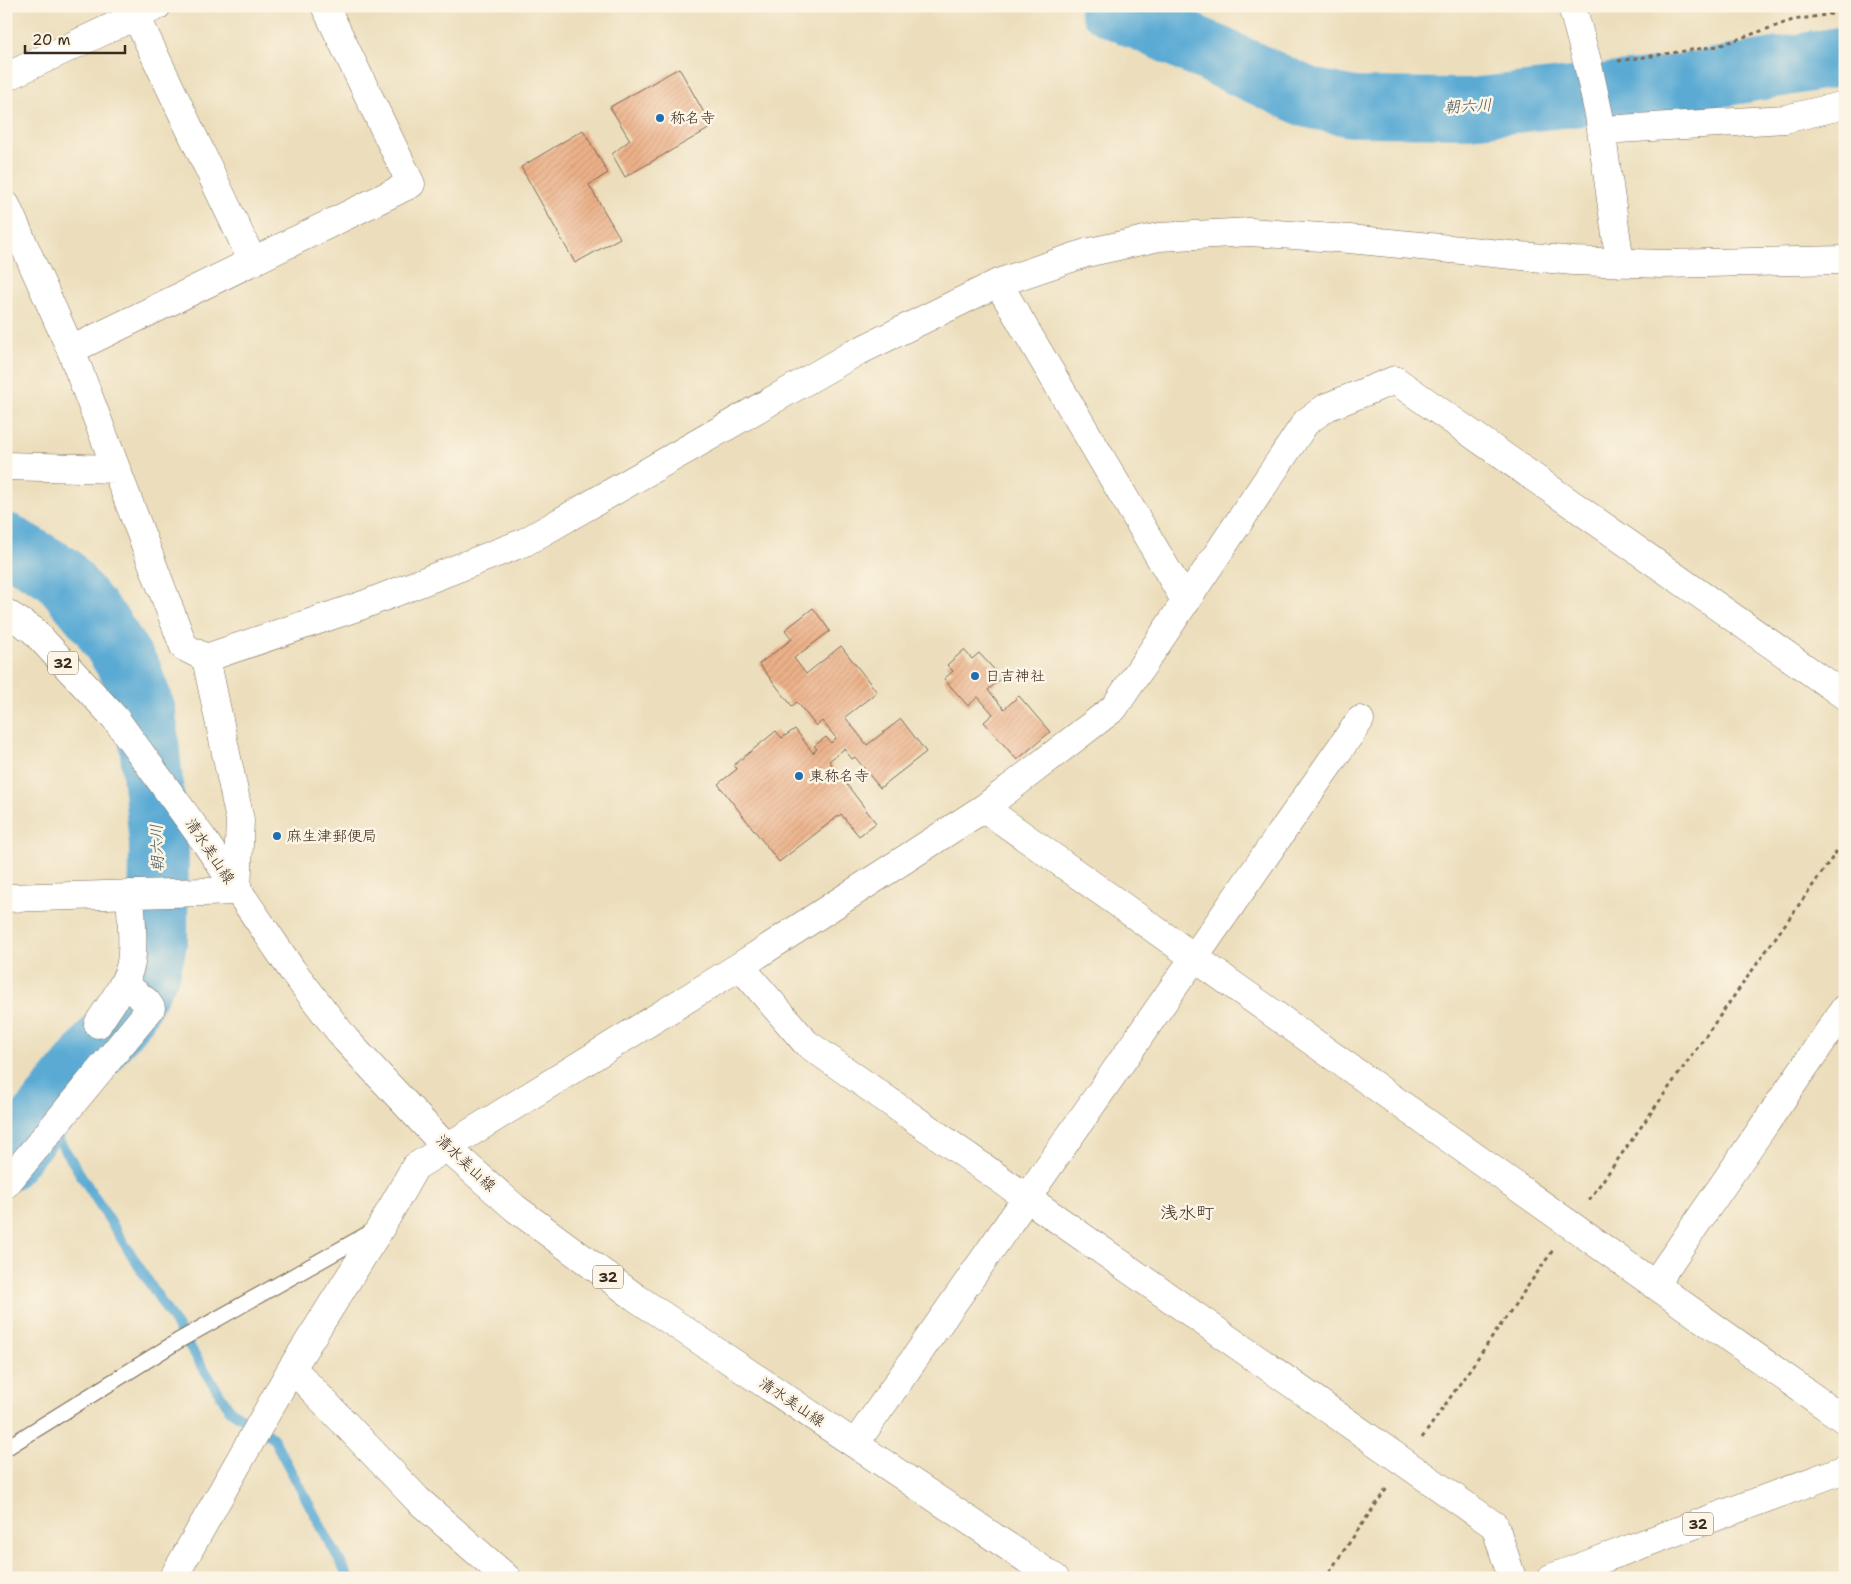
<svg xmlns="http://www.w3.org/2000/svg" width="1851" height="1584" viewBox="0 0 1851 1584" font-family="'Shantell Sans','Klee One',sans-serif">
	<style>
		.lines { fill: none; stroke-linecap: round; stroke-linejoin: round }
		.stream { stroke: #5aaad4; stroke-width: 10 }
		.river { stroke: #5aaad4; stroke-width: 60 }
		.building { fill: url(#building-hatch) }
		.lane-casing { stroke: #796955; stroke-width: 17 }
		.street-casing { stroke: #796955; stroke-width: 29 }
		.primary-casing { stroke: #796955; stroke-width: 29 }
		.path { stroke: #796955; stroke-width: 3; stroke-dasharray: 4 4; stroke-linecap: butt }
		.lane { stroke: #fff; stroke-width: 15 }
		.street { stroke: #fff; stroke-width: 28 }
		.primary { stroke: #fff; stroke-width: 28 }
		.poi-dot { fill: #1f6fb2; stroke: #fcf5e5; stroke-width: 2 }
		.labels { text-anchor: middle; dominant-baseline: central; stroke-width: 5; stroke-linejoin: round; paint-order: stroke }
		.shield { fill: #fcf5e5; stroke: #75675a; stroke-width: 1 }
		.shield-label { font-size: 14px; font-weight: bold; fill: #3b2a1e }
		.poi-label { font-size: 15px; fill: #3b2a1e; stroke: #fcf5e5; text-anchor: start }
		.street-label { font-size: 15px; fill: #3b2a1e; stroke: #fcf5e5 }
		.water-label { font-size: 16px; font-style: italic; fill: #46575e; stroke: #fcf5e5 }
		.quarter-label { font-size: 18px; fill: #3b2a1e; stroke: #fcf5e5 }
	</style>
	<defs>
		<pattern id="building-hatch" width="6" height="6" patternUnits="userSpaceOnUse" patternTransform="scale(1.25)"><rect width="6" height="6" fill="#ecb189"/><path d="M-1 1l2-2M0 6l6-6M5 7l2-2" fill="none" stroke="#cb9876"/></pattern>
	</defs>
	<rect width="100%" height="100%" fill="#fcf5e5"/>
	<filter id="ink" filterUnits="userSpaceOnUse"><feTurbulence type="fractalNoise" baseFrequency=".02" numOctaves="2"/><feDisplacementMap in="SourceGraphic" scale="10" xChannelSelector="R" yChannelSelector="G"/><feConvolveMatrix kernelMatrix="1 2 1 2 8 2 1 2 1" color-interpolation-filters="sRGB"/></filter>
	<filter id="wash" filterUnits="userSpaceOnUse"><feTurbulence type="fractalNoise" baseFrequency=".0096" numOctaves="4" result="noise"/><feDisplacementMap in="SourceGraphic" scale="20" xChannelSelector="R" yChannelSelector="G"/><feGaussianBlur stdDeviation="1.12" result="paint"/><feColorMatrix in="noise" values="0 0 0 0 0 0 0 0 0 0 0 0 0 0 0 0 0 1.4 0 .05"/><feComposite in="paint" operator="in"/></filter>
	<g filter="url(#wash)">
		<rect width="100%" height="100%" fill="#ecdebc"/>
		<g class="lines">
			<path class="stream" d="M 58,1139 L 230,1410 L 273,1438 L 349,1578"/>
			<path class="river" d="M 1109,6 L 1309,98 L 1353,107 L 1469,108 L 1656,88 L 1845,56
				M 6,543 L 59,574 L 102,626 L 132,673 L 146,712 L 159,843 L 158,938 L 151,969 L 127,1012 L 6,1161"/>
		</g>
		<g id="blocks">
			<path class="building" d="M 679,68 L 712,127 L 625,177 L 612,154 L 630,140 L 610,107 Z
				M 583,130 L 608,173 L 589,185 L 620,238 L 575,263 L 521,167 Z
				M 813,608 L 830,631 L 794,658 L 806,674 L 841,646 L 877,692 L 845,717 L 867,745 L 901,719 L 926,752 L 880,788 L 855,757 L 852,759 L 844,749 L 829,761 L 876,823 L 859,836 L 841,814 L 779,862 L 718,784 L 737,769 L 734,765 L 776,731 L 782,738 L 795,729 L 813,753 L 817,749 L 814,746 L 826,737 L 831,743 L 836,738 L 822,721 L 816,726 L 797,702 L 792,706 L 759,664 L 792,639 L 785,630 Z
				M 964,650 L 972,659 L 979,653 L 1002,678 L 988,690 L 1004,709 L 1019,696 L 1050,732 L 1017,760 L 984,722 L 993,714 L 978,697 L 968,706 L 944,679 L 953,671 L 947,665 Z"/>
		</g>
	</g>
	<g filter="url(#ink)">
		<use href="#blocks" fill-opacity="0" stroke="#796955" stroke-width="1"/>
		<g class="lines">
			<g class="lane-casing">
				<path id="lane" d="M 6,1448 L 178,1341 L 373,1231"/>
			</g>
			<g class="street-casing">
				<path id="street" d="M 1572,6 L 1588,65 L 1599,115 L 1620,263
					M 136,16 L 253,262
					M 6,77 L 157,6
					M 1602,130 L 1785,119 L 1845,105
					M 6,205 L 71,350 L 184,647 L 206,658 L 363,605 L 525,542 L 853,354 L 998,283 L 1086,253 L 1159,237 L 1250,232 L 1349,239 L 1573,261 L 1663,264 L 1845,260
					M 998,283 L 1186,602
					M 71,350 L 411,184 L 325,6
					M 6,466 L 116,469
					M 984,808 L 1845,1420
					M 6,898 L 237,891 L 240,820 L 206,658
					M 740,966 L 806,1043 L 1495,1526 L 1512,1578
					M 98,1024 C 109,1006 124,988 130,967 C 135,949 131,914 130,894
					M 6,1184 L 151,1008 L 147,1002 L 124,984
					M 1654,1285 L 1845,1008
					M 292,1368 L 418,1500 L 507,1578
					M 855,1444 L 1360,720
					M 173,1578 L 292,1368 L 381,1227 L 415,1167 L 740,966 L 984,808 L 1114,708 L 1306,422 L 1327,407 L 1395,380 L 1845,696"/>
			</g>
			<g class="primary-casing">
				<path id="primary" d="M 6,613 L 33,630 L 115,718 L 203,839 L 292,970 L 346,1040 L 446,1147 L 515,1208 L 635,1297 L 1055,1578
					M 1551,1578 L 1845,1469"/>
			</g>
			<path class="path" d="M 1618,61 L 1718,46 L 1793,20 L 1845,12
				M 1589,1200 L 1845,840
				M 1422,1438 L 1553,1250
				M 1325,1578 L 1387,1488"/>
			<use href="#lane" class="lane"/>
			<use href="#street" class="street"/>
			<use href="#primary" class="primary"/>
		</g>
	</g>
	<g class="poi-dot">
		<circle cx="660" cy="118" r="5"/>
		<circle cx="975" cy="676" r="5"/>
		<circle cx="799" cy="776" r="5"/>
		<circle cx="277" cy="836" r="5"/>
	</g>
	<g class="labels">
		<g class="shield">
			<rect x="48" y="651.5" width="30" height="23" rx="4"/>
			<rect x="593" y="1265.5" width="30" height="23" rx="4"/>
			<rect x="1683" y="1512.5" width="30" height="23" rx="4"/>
		</g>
		<g class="shield-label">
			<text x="63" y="663">32</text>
			<text x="608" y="1277">32</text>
			<text x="1698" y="1524">32</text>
		</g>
		<g class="poi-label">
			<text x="670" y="118">称名寺</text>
			<text x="985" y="676">日吉神社</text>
			<text x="809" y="776">東称名寺</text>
			<text x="287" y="836">麻生津郵便局</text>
		</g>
		<g class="street-label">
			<text transform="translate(210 851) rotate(56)">清水美山線</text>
			<text transform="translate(466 1163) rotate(43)">清水美山線</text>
			<text transform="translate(792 1402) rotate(34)">清水美山線</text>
		</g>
		<g class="water-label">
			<text transform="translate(1468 106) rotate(-3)">朝六川</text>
			<text transform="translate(157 848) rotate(-92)">朝六川</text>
		</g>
		<g class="quarter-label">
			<text x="1187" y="1213">浅水町</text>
		</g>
	</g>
	<rect width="1851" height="1584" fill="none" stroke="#fcf5e5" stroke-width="25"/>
	<path d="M25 45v8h100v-8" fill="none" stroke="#3b2a1e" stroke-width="2.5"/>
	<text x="32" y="45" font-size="15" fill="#3b2a1e" stroke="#fcf5e5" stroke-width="4" paint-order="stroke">20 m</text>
</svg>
